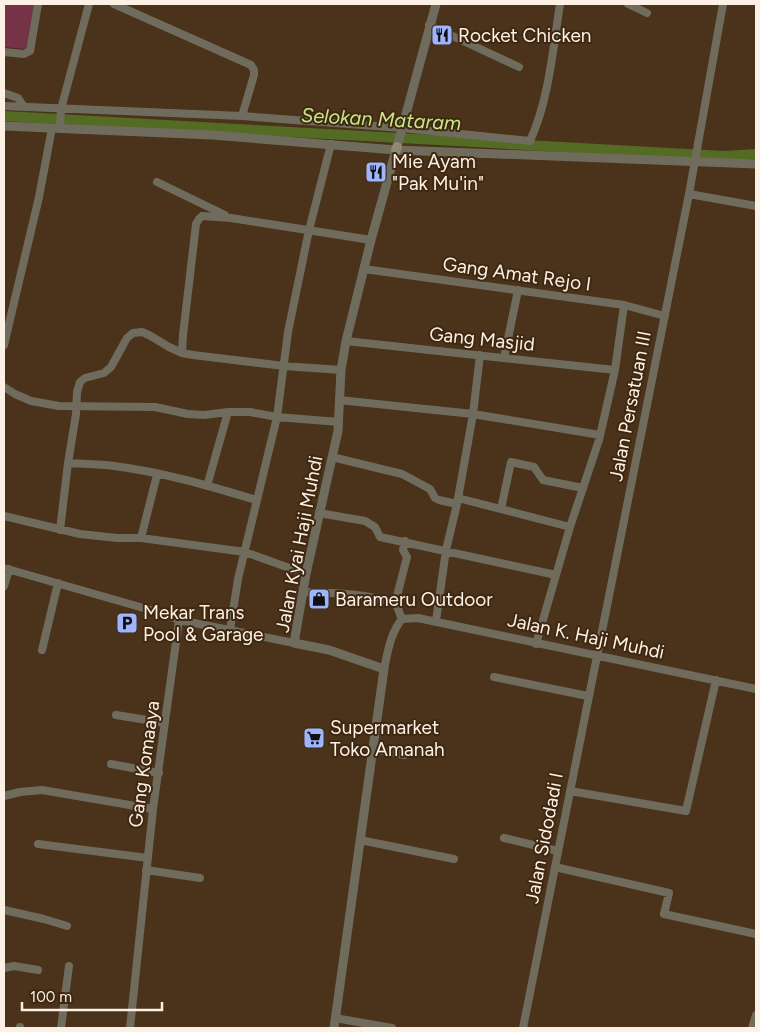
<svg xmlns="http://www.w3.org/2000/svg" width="760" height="1032" viewBox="0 0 760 1032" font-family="Figtree,sans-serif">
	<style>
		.green { fill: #743347 }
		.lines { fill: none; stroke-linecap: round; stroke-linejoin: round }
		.canal { stroke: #546b24; stroke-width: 10 }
		.minor { stroke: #706c5d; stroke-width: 8 }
		.tertiary { stroke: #706c5d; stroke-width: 9 }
		.secondary { stroke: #8f8872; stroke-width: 10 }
		.labels { text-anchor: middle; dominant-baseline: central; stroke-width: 4; stroke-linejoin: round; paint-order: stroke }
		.poi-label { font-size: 19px; fill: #fdf0e5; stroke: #3f2811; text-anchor: start }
		.street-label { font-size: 19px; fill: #fdf0e5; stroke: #3f2811 }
		.water-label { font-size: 20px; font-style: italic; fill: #c6e886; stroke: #3f2811 }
	</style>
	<rect width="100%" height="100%" fill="#4a321b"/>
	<path class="green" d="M 4,4 L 34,4 L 26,49 L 4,47 Z"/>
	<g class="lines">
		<path class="canal" d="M 4,116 L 724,156 L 756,154"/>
		<path class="minor" d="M 114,4 L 251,65 L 254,70 L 254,75 L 242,116
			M 628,4 L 647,13
			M 429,25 L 519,67
			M 4,52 L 24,54 L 30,51 L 38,4
			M 4,93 L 18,98 L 24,107
			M 4,106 L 242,116 L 402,128 L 530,141 C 549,100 553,48 560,4
			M 60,128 L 61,109 L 89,4
			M 157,182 L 225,215
			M 689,194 L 756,206
			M 364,269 L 624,305 L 665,316
			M 346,341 L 615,370
			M 4,345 L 39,197 L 52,128
			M 182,353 L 183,335 L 196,224 L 199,219 L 202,216 L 231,218 L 371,240
			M 504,358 L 518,290
			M 4,387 L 15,394 L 31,401 L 59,406 L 155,407 L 188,414 L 204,415 L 228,412 L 250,412 L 277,417 L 339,422
			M 339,400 L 473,414 L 600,435
			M 332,457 L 402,474 L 430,489 L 435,498 L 439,500 L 457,504
			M 68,463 C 83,464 99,464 114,466 C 162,472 210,486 256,500
			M 207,486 L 228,412
			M 458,498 L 570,527
			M 501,509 L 511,462 L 534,467 L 543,480 L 583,488
			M 319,513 L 365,521 L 375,527 L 380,537 L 556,575
			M 4,516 L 80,534 L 117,538 L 141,538 L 245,552 L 306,574
			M 60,530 L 68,463 L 76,414 L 77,392 L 80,382 L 85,378 L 104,373 L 111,367 L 127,338 L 133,333 L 142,332 L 149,335 L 169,347 L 182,353 L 193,355 L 284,366 L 341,370
			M 141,538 L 157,475
			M 4,568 L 161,613 L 179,620 L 294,643
			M 4,586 L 9,569
			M 303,592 C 334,593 367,593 396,604
			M 402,619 L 396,604 L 397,596 L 407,557 L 403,550 L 405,541
			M 436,621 L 446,550 L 457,504 L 473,414 L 480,355
			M 230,630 L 238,579 L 277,417 L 288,332 L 309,230 L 331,144
			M 536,644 L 570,527 L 599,440 L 615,370 L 624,305
			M 42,650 L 58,583
			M 384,669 C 388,651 390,634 402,619 L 418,618 L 756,689
			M 494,677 L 588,696
			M 116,715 L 165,723
			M 373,749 L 404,755
			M 111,764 L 159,773
			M 570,791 L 686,811 L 716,680
			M 4,796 L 20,792 L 42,790 L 153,809
			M 504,838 L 558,851
			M 360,840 L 454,859
			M 38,844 L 148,858
			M 555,867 L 669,893 L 664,914 L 756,934
			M 146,870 L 200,878
			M 4,910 L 44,919 L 67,926
			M 4,968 L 14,966 L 38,970
			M 335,1018 L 392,1028
			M 20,1028 L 20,1027
			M 61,1028 L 69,966
			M 130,1028 L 153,809 L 179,620
			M 523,1028 L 689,194 L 723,4
			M 752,1028 L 756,1015"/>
		<path class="tertiary" d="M 4,126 L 212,135 L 396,150 L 756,164
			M 397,147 L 436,4
			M 334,1028 L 384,669 L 329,650 L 294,643 L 306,574 L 338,431 L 341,370 L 346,341 L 371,240 L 396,150"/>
		<path class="secondary" d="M 396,150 L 397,147"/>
	</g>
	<defs>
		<g id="restaurant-square" transform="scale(1.125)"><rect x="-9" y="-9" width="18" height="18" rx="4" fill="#9eb4fd" stroke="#3f2811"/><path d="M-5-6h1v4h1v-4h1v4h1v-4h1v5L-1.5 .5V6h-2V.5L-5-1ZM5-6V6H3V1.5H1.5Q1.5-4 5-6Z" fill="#111"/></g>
		<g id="shop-square" transform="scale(1.125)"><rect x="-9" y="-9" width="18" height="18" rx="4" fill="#9eb4fd" stroke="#3f2811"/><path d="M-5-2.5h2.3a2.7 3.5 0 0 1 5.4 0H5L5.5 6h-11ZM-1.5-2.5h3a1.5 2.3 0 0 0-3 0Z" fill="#111"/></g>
		<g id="parking-square" transform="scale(1.125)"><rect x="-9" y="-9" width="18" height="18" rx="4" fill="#9eb4fd" stroke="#3f2811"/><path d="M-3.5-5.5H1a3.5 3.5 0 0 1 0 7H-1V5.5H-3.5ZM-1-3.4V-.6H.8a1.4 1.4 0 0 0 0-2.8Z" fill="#111"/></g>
		<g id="supermarket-square" transform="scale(1.125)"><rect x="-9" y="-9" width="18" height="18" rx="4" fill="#9eb4fd" stroke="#3f2811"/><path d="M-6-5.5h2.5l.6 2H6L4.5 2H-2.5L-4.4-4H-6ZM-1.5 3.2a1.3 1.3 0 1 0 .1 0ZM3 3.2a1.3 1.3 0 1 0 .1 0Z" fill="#111"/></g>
	</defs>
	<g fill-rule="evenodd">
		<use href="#restaurant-square" x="442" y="35"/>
		<use href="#restaurant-square" x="376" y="172"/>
		<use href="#shop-square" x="319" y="599"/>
		<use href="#parking-square" x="127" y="623"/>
		<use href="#supermarket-square" x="314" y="738"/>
	</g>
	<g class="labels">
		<g class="poi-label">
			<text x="458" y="35">Rocket Chicken</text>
			<text x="392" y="161">Mie Ayam<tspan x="392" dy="22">"Pak Mu'in"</tspan></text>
			<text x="335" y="599">Barameru Outdoor</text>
			<text x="143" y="612">Mekar Trans<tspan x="143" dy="22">Pool &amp; Garage</tspan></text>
			<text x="330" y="727">Supermarket<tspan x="330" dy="22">Toko Amanah</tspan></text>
		</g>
		<g class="street-label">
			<text transform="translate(517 274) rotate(8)">Gang Amat Rejo I</text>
			<text transform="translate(482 339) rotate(6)">Gang Masjid</text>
			<text transform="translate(630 406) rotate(-79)">Jalan Persatuan III</text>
			<text transform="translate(299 544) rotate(-79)">Jalan Kyai Haji Muhdi</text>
			<text transform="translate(586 636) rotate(12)">Jalan K. Haji Muhdi</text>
			<text transform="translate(144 764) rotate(-82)">Gang Komaaya</text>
			<text transform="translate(544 838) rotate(-79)">Jalan Sidodadi I</text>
		</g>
		<g class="water-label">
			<text transform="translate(381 119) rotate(3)">Selokan Mataram</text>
		</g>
	</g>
	<rect width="760" height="1032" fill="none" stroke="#fdf0e5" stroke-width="10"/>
	<path d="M22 1002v8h140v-8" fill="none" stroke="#fdf0e5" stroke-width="2.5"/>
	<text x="30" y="1002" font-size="15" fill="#fdf0e5" stroke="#3f2811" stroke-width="4" paint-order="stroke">100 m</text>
</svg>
